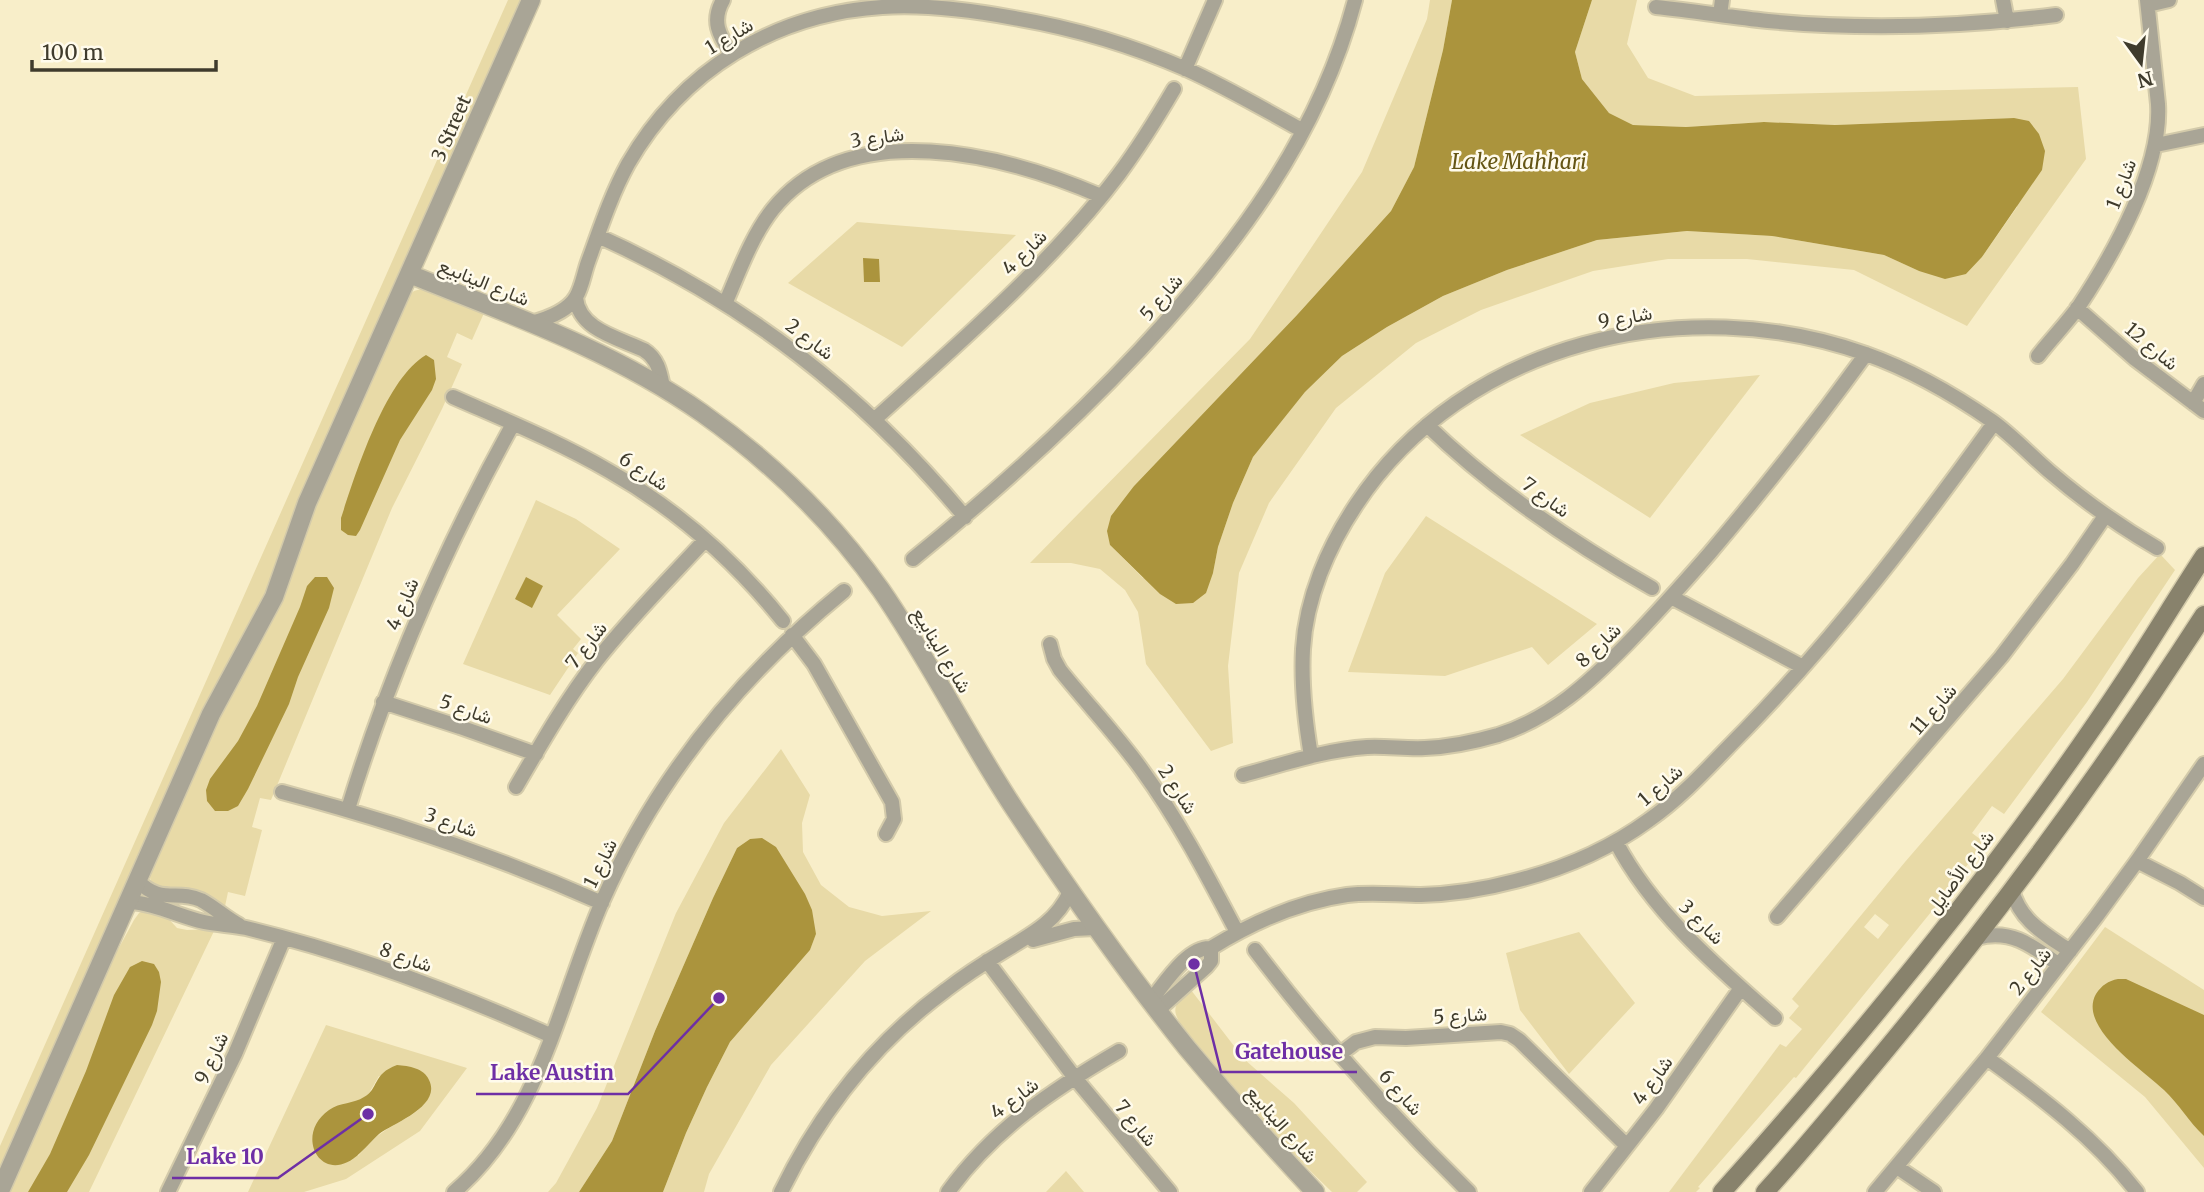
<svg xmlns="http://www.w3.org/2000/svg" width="2204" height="1192" viewBox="0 0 2204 1192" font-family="Merriweather,Vazirmatn,serif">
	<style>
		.green { fill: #e8daa7; fill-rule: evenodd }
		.water { fill: #ab943d }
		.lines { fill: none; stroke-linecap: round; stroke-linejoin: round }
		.minor-casing { stroke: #d3caaa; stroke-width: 18 }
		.tertiary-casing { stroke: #d3caaa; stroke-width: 21 }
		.secondary-casing { stroke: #d3caaa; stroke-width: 21 }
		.minor { stroke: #a9a596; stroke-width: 14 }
		.tertiary { stroke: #a9a596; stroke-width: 18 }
		.secondary { stroke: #88826c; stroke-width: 18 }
		.labels { text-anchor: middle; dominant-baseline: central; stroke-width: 5; stroke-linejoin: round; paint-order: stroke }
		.street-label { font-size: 19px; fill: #3f3b2c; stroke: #fffbec }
		.water-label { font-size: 21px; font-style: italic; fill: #655514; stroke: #fffbec }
		.leader { fill: none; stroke: #6e2fa5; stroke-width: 2.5 }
		.callout-dot { fill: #6e2fa5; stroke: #fffbec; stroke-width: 2.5 }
		.callout-label { font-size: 21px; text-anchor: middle; font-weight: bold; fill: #6e2fa5; stroke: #fffbec; stroke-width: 5; stroke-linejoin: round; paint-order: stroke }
	</style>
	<rect width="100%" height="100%" fill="#f8eec9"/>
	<path class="green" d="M 508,0 L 531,0 L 211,714 L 0,1191 L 0,1146 Z
		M 1430,0 L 1452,0 L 1443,50 L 1414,167 L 1391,211 L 1297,315 L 1134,486 L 1110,545 L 1143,578 L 1213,573 L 1218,547 L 1233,503 L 1253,457 L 1305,392 L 1342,356 L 1387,327 L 1443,296 L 1507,270 L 1597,240 L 1687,231 L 1772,236 L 1884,255 L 1919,271 L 1966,274 L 1982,257 L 2017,207 L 2014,118 L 1835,125 L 1764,122 L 1686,127 L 1633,125 L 1609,113 L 1582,79 L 1575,52 L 1592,0 L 1637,0 L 1627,44 L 1648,78 L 1695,96 L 2078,87 L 2086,159 L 1967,326 L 1854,270 L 1747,259 L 1668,259 L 1593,271 L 1481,310 L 1416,343 L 1336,408 L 1269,503 L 1239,573 L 1228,666 L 1233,743 L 1211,751 L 1146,664 L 1138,612 L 1125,590 L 1100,569 L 1071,563 L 1030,563 L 1250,339 L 1362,172 L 1427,19 Z
		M 857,222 L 1016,235 L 902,347 L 788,283 Z
		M 421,289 L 427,289 L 484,313 L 472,340 L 457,333 L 447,357 L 462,364 L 442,409 L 392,508 L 271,800 L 260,798 L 252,827 L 262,830 L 245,896 L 228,892 L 224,911 L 157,890 L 151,882 L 149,874 L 218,716 L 269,627 L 278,607 L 307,521 L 407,297 L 414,291 Z
		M 1760,375 L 1650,518 L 1520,435 L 1590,403 L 1674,383 Z
		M 536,500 L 576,519 L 620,549 L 557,615 L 581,639 L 573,649 L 578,653 L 550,695 L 463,664 Z
		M 1426,516 L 1597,624 L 1548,665 L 1532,647 L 1445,676 L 1348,672 L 1385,573 Z
		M 2160,554 L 2175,570 L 2087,702 L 2004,814 L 1992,806 L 1972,833 L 1984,842 L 1949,890 L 1796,1078 L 1794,1077 L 1698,1187 L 1700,1188 L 1696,1192 L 1669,1192 L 1780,1044 L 1786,1047 L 1802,1029 L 1789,1018 L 1799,1006 L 1792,999 L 1905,862 L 2063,679 L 2138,578 ZM 1875,914 L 1889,925 L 1878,939 L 1864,927 Z
		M 781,749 L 810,795 L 802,823 L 803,852 L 821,885 L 849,907 L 882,916 L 931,911 L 865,961 L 771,1065 L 709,1174 L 704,1192 L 663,1192 L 686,1133 L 707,1087 L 730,1042 L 810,950 L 816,934 L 750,839 L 737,848 L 713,898 L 655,1031 L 612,1141 L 579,1192 L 548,1192 L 556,1183 L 597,1108 L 676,913 L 724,823 Z
		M 147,909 L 167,917 L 177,928 L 187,930 L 215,929 L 89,1192 L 8,1192 L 96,990 L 134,920 L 139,913 Z
		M 2105,927 L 2204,990 L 2204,1168 L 2145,1097 L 2041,1012 Z
		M 1579,932 L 1635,1003 L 1569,1074 L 1520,1010 L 1506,953 Z
		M 1191,990 L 1244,1059 L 1294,1103 L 1367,1182 L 1357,1192 L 1332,1192 C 1278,1141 1231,1085 1183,1028 C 1170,1008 1174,1005 1191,990 Z
		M 326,1025 L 467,1068 L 420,1131 L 346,1179 L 304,1192 L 248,1192 ZM 379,1076 L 431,1092 C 424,1113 400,1120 383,1132 C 373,1138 366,1147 358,1156 L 362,1099 L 368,1095 Z
		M 1066,1171 L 1084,1192 L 1046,1192 Z"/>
	<path class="water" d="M 1452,0 L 1592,0 L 1575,52 L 1582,79 L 1609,113 L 1633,125 L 1686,127 L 1764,122 L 1835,125 L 2014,118 L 2029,121 L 2039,134 L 2045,151 L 2042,170 L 1982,257 L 1966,274 L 1945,279 L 1919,271 L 1884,255 L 1772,236 L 1687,231 L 1597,240 L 1507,270 L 1443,296 L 1387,327 L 1342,356 L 1305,392 L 1253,457 L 1233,503 L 1218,547 L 1213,573 L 1206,593 L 1193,603 L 1176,604 L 1160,594 L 1110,545 L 1107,531 L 1111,516 L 1134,486 L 1297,315 L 1391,211 L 1414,167 L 1443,50 Z
		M 863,258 L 879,259 L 880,282 L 864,282 Z
		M 426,355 L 434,360 L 436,379 L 432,390 L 400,440 L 360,530 L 356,536 L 348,535 L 341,530 L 341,518 C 356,473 385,379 426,355 Z
		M 315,577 L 327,577 L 334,588 L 329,608 L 298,677 L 289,704 L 248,789 L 238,806 L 228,811 L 215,811 L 207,801 L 206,790 L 210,779 L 238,741 L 257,706 L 300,607 L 307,586 Z
		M 526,577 L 543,586 L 532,608 L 515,599 Z
		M 762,838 L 776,847 L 805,894 L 812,910 L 816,934 L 810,950 L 730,1042 L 707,1087 L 686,1133 L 663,1192 L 579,1192 L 612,1141 L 655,1031 L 713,898 L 737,848 L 750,839 Z
		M 142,961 L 154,964 L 159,972 L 161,982 L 157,1011 L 152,1025 L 89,1155 L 67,1192 L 28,1192 L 50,1154 L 86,1071 L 114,995 L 130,967 Z
		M 2118,979 L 2126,979 L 2204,1015 L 2204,1136 C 2189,1122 2179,1104 2164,1090 C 2143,1070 2077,1027 2096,994 C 2102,985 2108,981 2118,979 Z
		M 397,1065 C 409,1066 424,1068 429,1080 C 442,1106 394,1123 379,1134 C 372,1140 367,1147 360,1153 C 323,1189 292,1136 329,1110 C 340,1102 354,1104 364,1097 C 379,1089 372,1074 397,1065 Z"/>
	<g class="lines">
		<g class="minor-casing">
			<path id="minor" d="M 723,0 C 711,21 719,35 731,54
				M 2003,0 L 2007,21
				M 2148,5 L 2169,0
				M 1656,7 C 1694,11 1731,17 1768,21 C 1863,30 1960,27 2056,15
				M 1720,15 L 1722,0
				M 1185,69 L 1215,0
				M 2156,145 L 2204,135
				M 598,236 C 745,302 862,393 965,517
				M 576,298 C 579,330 619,338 644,350 C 658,359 660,372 663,387
				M 725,304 C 739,272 751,237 773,209 C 850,114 1006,155 1101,196
				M 2077,308 L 2135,359 L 2204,411
				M 531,323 C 546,319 567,312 576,297 C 582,287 584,273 588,262 C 600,229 611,195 628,164 C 682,70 774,14 882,7 C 926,4 971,10 1014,18 C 1073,28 1131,45 1186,69 C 1226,87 1264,109 1303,131
				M 2038,356 C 2051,339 2067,323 2079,306 C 2114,253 2162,168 2158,104 L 2147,0
				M 453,397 C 505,420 559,442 609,471 C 676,509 735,561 783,621
				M 2193,403 L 2204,384
				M 875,419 C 958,344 1052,263 1119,174 C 1139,147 1157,118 1174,89
				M 1427,425 C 1494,490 1571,542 1652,588
				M 913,559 C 993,494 1070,425 1140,350 C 1235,248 1319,137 1355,0
				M 1673,598 L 1803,667
				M 792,635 L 814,664 L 892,802 L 894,819 L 886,834
				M 1050,644 L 1054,659 L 1060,670 C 1087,704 1117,735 1142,770 C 1179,821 1208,877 1237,932
				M 383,702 L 460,727 L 536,754
				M 1311,756 C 1305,720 1301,685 1303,649 C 1306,598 1328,547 1356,505 C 1464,341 1686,290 1866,354 C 1911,370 1953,394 1992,421 C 2013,436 2031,456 2050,472 C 2084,501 2119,526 2157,548
				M 1243,775 C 1284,764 1324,750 1367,747 C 1386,746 1406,749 1425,748 C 1450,747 1474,742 1498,735 C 1551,718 1589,683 1627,644 C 1655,615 1682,585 1709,554 C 1764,489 1816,423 1866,354
				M 516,787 C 541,744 566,700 597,660 C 630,618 669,579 705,540
				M 282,792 C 392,821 498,857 602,903
				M 348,809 C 390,672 444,549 513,424
				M 1616,842 C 1653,912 1716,966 1775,1018
				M 2137,861 L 2180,883 L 2204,898
				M 138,881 C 161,905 177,889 201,900 C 214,907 226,918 239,925
				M 2012,890 C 2020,921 2045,934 2070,951
				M 128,902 C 155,903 178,916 204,922 C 218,925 233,925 246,928 C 351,953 454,992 552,1036
				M 1777,917 L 2001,657 L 2072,564 L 2105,516
				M 1977,938 C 2010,928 2033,946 2059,965
				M 1033,940 L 1074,929 L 1095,928
				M 1255,950 C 1320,1035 1392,1117 1469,1192
				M 987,961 L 1075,1078 L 1170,1192
				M 1151,1000 C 1165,983 1188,946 1211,948 C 1253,922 1297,902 1347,895 C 1372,892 1396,895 1421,895 C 1453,894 1485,889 1515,881 C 1563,869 1608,850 1649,820 C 1685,795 1714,761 1745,730 C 1837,635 1917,530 1994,423
				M 1158,1010 L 1207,966 L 1211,961 L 1211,948
				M 1340,1054 L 1356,1042 L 1375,1037 L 1406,1038 L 1501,1032 L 1510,1034 L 1519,1040 L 1627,1146
				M 1987,1058 C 2042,1098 2095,1138 2137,1192
				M 1897,1167 L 1934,1192
				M 168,1192 L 235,1054 L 284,938
				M 454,1192 C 540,1119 559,1001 602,902 C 656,779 740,676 844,591
				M 781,1192 C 820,1112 874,1043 946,990 C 964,976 984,963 1004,951 C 1032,934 1056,922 1070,892
				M 948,1192 C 994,1129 1052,1090 1119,1051
				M 1591,1192 L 1656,1109 L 1741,988
				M 1875,1192 L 1987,1058 L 2096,917 L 2137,861 L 2204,764"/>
		</g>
		<g class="tertiary-casing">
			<path id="tertiary" d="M 409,274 C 509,314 614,351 702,413 C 770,461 833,522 881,590 C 930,661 968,739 1016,811 C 1070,892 1126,972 1187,1048 C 1228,1097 1271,1145 1315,1192
				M 0,1191 L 211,714 L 274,597 L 307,503 L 531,0"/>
		</g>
		<g class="secondary-casing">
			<path id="secondary" d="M 1722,1192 C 1868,1029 2007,859 2127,677 C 2153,637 2178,596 2204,556
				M 1765,1192 C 1807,1146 1846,1098 1885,1051 C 2000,912 2106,767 2204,615"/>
		</g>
		<use href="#minor" class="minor"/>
		<use href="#tertiary" class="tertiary"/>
		<use href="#secondary" class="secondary"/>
	</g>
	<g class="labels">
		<g class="street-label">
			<text transform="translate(729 36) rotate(-31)">شارع 1</text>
			<text transform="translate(451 128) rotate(-66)">3 Street</text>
			<text transform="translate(877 137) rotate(-8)">شارع 3</text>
			<text transform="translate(2121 184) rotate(-69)">شارع 1</text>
			<text transform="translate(1024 252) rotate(-45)">شارع 4</text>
			<text transform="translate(484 282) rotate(22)">شارع الينابيع</text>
			<text transform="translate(1161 297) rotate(-49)">شارع 5</text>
			<text transform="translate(1625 317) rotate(-10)">شارع 9</text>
			<text transform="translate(810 339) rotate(37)">شارع 2</text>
			<text transform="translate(2152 346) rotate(40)">شارع 12</text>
			<text transform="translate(644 471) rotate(33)">شارع 6</text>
			<text transform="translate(1546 497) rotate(36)">شارع 7</text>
			<text transform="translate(402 604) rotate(-67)">شارع 4</text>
			<text transform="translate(586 645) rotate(-52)">شارع 7</text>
			<text transform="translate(1598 645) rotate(-44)">شارع 8</text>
			<text transform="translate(942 650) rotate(59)">شارع الينابيع</text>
			<text transform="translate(466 709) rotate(19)">شارع 5</text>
			<text transform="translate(1933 709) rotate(-49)">شارع 11</text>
			<text transform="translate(1660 785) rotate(-41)">شارع 1</text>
			<text transform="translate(1178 789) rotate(57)">شارع 2</text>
			<text transform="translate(451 822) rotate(19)">شارع 3</text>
			<text transform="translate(600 863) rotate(-64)">شارع 1</text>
			<text transform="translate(1960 872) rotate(-53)">شارع الأصايل</text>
			<text transform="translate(1702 922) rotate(45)">شارع 3</text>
			<text transform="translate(406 957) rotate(19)">شارع 8</text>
			<text transform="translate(2030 971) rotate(-52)">شارع 2</text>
			<text transform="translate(1460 1015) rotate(-4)">شارع 5</text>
			<text transform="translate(211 1058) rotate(-65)">شارع 9</text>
			<text transform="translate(1652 1080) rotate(-54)">شارع 4</text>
			<text transform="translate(1401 1092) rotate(48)">شارع 6</text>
			<text transform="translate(1014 1098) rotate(-37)">شارع 4</text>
			<text transform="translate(1136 1123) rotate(50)">شارع 7</text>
			<text transform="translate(1282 1124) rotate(48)">شارع الينابيع</text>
		</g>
		<g class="water-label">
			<text x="1519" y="161">Lake Mahhari</text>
		</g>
	</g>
	<path class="leader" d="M1194 964L1221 1072H1357M719 998L628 1094H476M368 1114L278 1178H172"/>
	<g class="callout-dot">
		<circle cx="1194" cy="964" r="7"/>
		<circle cx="719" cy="998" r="7"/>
		<circle cx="368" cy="1114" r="7"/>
	</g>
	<g class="callout-label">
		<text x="1289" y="1059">Gatehouse</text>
		<text x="552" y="1080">Lake Austin</text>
		<text x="225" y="1164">Lake 10</text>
	</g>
	<g transform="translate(2141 63) rotate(165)" stroke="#fffbec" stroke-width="5" paint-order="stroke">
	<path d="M0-5L12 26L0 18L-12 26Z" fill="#3f3b2c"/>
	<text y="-10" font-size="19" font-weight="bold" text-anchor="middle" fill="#3f3b2c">N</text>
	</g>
	<path d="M32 60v10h184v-10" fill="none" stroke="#3f3b2c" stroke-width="3.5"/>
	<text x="42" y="60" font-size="21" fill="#3f3b2c" stroke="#fffbec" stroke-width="5" paint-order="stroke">100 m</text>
</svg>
